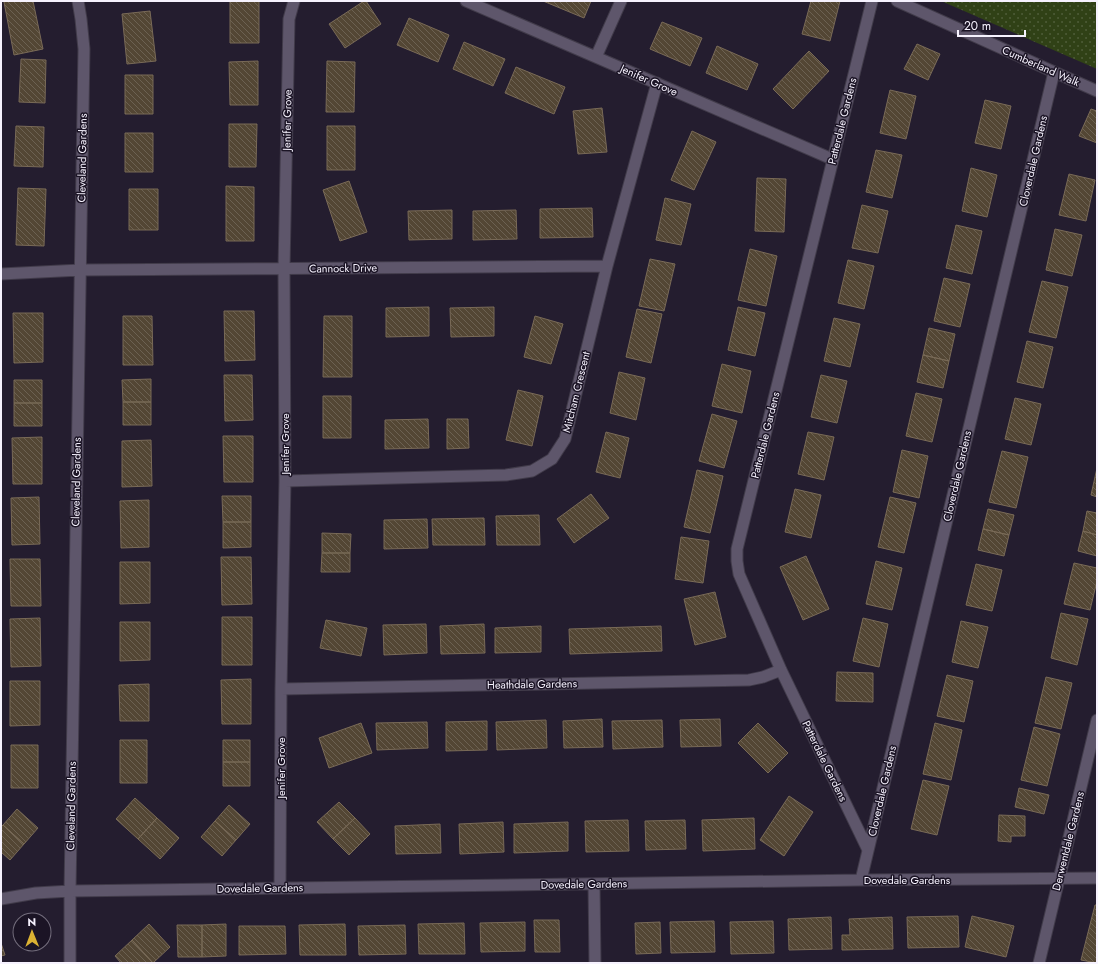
<svg xmlns="http://www.w3.org/2000/svg" width="1098" height="964" viewBox="0 0 1098 964" font-family="Jost,sans-serif">
	<style>
		.grass { fill: url(#grass-dots) }
		.building { fill: url(#building-back-hatch); stroke: #796a57 }
		.lines { fill: none; stroke-linecap: round; stroke-linejoin: round }
		.pedestrian-casing { stroke: #413b4a; stroke-width: 13 }
		.minor-casing { stroke: #413b4a; stroke-width: 13 }
		.pedestrian { stroke: #5e566b; stroke-width: 11 }
		.minor { stroke: #5e566b; stroke-width: 11 }
		.labels { text-anchor: middle; dominant-baseline: central; stroke-width: 3; stroke-linejoin: round; paint-order: stroke }
		.street-label { font-size: 11px; fill: #f6f2fe; stroke: #1b1425 }
	</style>
	<defs>
		<pattern id="grass-dots" width="8" height="8" patternUnits="userSpaceOnUse"><rect width="8" height="8" fill="#304116"/><path d="M2 2h.1M6 6h.1" fill="none" stroke="#4f5d39" stroke-width="1.8" stroke-linecap="round"/></pattern>
		<pattern id="building-back-hatch" width="6" height="6" patternUnits="userSpaceOnUse"><rect width="6" height="6" fill="#534634"/><path d="M-1 5l2 2M0 0l6 6M5-1l2 2" fill="none" stroke="#6c6152"/></pattern>
	</defs>
	<rect width="100%" height="100%" fill="#241d2f"/>
	<path class="grass" d="M 941,1 L 1097,1 L 1097,69 Z"/>
	<path class="building" d="M 7,1 L 33,1 L 43,49 L 14,55 L 4,2 Z
		M 230,1 L 259,1 L 259,43 L 230,43 Z
		M 364,1 L 366,1 L 381,24 L 345,48 L 329,24 Z
		M 543,1 L 591,1 L 584,18 Z
		M 811,1 L 840,1 L 830,41 L 802,34 Z
		M 150,11 L 156,61 L 127,64 L 122,14 Z
		M 409,18 L 449,35 L 438,62 L 397,45 Z
		M 662,22 L 702,38 L 690,66 L 650,49 Z
		M 464,42 L 505,59 L 493,86 L 453,69 Z
		M 917,44 L 940,54 L 928,80 L 904,69 Z
		M 717,46 L 758,64 L 747,90 L 706,73 Z
		M 809,51 L 829,71 L 793,109 L 773,89 Z
		M 21,59 L 46,60 L 45,103 L 19,102 Z
		M 258,61 L 258,105 L 230,105 L 229,62 Z
		M 327,61 L 355,62 L 354,112 L 326,112 Z
		M 516,67 L 565,87 L 554,114 L 505,93 Z
		M 125,75 L 153,75 L 153,114 L 125,114 Z
		M 890,90 L 916,96 L 906,139 L 880,133 Z
		M 985,100 L 1011,106 L 1001,149 L 975,143 Z
		M 602,108 L 607,152 L 578,154 L 573,111 Z
		M 1091,109 L 1097,111 L 1097,143 L 1079,136 Z
		M 229,124 L 257,124 L 256,167 L 229,167 Z
		M 16,126 L 44,127 L 43,167 L 14,166 Z
		M 327,126 L 355,126 L 355,170 L 327,170 Z
		M 692,131 L 716,142 L 694,190 L 671,180 Z
		M 125,133 L 153,133 L 153,172 L 125,172 Z
		M 876,150 L 902,155 L 892,198 L 866,192 Z
		M 971,168 L 997,175 L 987,217 L 962,211 Z
		M 1069,174 L 1095,180 L 1086,221 L 1059,215 Z
		M 757,178 L 786,179 L 784,232 L 755,231 Z
		M 349,181 L 367,232 L 340,241 L 323,190 Z
		M 226,186 L 254,187 L 254,241 L 226,241 Z
		M 18,188 L 46,189 L 44,246 L 16,245 Z
		M 129,189 L 158,189 L 158,230 L 129,230 Z
		M 665,198 L 691,204 L 681,245 L 656,240 Z
		M 862,205 L 888,211 L 878,253 L 852,248 Z
		M 592,208 L 593,237 L 540,238 L 540,209 Z
		M 452,210 L 452,239 L 409,240 L 408,211 Z
		M 516,210 L 517,239 L 473,240 L 473,211 Z
		M 956,225 L 982,231 L 972,274 L 946,268 Z
		M 1055,229 L 1082,235 L 1072,276 L 1046,270 Z
		M 750,249 L 777,256 L 766,306 L 738,300 Z
		M 650,259 L 675,264 L 664,311 L 639,306 Z
		M 848,260 L 874,266 L 864,309 L 838,303 Z
		M 944,278 L 970,284 L 960,327 L 934,321 Z
		M 1042,281 L 1068,287 L 1056,338 L 1029,332 Z
		M 429,307 L 429,336 L 386,337 L 386,308 Z
		M 494,307 L 494,336 L 451,337 L 450,308 Z
		M 738,307 L 765,313 L 755,356 L 728,350 Z
		M 637,309 L 662,314 L 651,363 L 626,357 Z
		M 224,311 L 254,311 L 255,360 L 225,361 Z
		M 13,313 L 43,313 L 43,362 L 14,363 Z
		M 123,316 L 152,316 L 153,365 L 123,365 Z
		M 324,316 L 352,316 L 352,377 L 323,377 Z
		M 535,316 L 563,324 L 551,364 L 524,357 Z
		M 834,318 L 860,324 L 850,367 L 824,361 Z
		M 929,328 L 955,334 L 949,361 L 923,355 Z
		M 1027,341 L 1053,347 L 1043,388 L 1017,382 Z
		M 923,355 L 949,361 L 943,388 L 917,382 Z
		M 722,364 L 751,371 L 742,413 L 712,406 Z
		M 619,372 L 645,378 L 636,420 L 610,413 Z
		M 224,375 L 252,375 L 253,420 L 225,421 Z
		M 821,375 L 847,381 L 837,423 L 811,417 Z
		M 151,379 L 151,402 L 123,402 L 122,380 Z
		M 14,380 L 42,380 L 42,403 L 14,403 Z
		M 518,390 L 543,396 L 532,446 L 506,440 Z
		M 916,393 L 942,399 L 932,442 L 906,436 Z
		M 323,396 L 351,396 L 351,438 L 323,438 Z
		M 1015,398 L 1041,404 L 1031,445 L 1005,439 Z
		M 123,402 L 151,402 L 151,425 L 123,425 Z
		M 14,403 L 42,403 L 42,426 L 14,426 Z
		M 712,414 L 737,421 L 724,468 L 699,461 Z
		M 428,419 L 429,448 L 385,449 L 385,420 Z
		M 447,419 L 468,419 L 469,448 L 447,449 Z
		M 606,432 L 629,438 L 620,478 L 596,472 Z
		M 808,432 L 834,437 L 824,480 L 798,474 Z
		M 223,436 L 253,436 L 253,482 L 224,482 Z
		M 42,437 L 42,484 L 13,484 L 12,438 Z
		M 151,440 L 152,486 L 122,487 L 122,441 Z
		M 902,450 L 928,456 L 919,498 L 893,492 Z
		M 1002,451 L 1028,457 L 1016,508 L 989,502 Z
		M 1097,468 L 1097,497 L 1091,495 Z
		M 697,470 L 723,476 L 710,533 L 684,527 Z
		M 795,489 L 821,495 L 811,538 L 785,532 Z
		M 591,494 L 609,518 L 574,543 L 557,519 Z
		M 222,496 L 251,496 L 251,522 L 223,522 Z
		M 39,497 L 40,544 L 12,545 L 11,498 Z
		M 890,497 L 916,503 L 904,553 L 878,547 Z
		M 149,500 L 149,547 L 121,548 L 120,501 Z
		M 988,509 L 1014,515 L 1009,535 L 983,529 Z
		M 1087,511 L 1097,513 L 1097,535 L 1083,531 Z
		M 539,515 L 540,545 L 497,545 L 496,516 Z
		M 484,518 L 485,545 L 433,545 L 432,519 Z
		M 427,519 L 428,548 L 384,549 L 384,520 Z
		M 223,522 L 251,522 L 251,547 L 223,548 Z
		M 983,529 L 1009,535 L 1004,556 L 978,550 Z
		M 1083,531 L 1097,535 L 1097,556 L 1078,551 Z
		M 322,533 L 351,534 L 350,553 L 322,553 Z
		M 681,537 L 709,541 L 703,583 L 675,579 Z
		M 322,553 L 350,553 L 350,572 L 321,572 Z
		M 806,556 L 829,609 L 803,620 L 780,567 Z
		M 221,557 L 251,557 L 252,604 L 222,605 Z
		M 10,559 L 40,559 L 41,606 L 11,606 Z
		M 876,561 L 902,568 L 892,610 L 866,604 Z
		M 120,562 L 150,562 L 150,603 L 120,604 Z
		M 1074,563 L 1097,568 L 1097,581 L 1090,610 L 1064,604 Z
		M 976,564 L 1002,570 L 992,611 L 966,605 Z
		M 715,592 L 726,637 L 695,645 L 684,599 Z
		M 1061,613 L 1088,619 L 1077,665 L 1051,658 Z
		M 222,617 L 252,617 L 252,665 L 222,665 Z
		M 40,618 L 41,666 L 11,667 L 10,619 Z
		M 863,618 L 888,624 L 879,667 L 853,661 Z
		M 326,620 L 367,628 L 361,656 L 320,648 Z
		M 961,621 L 988,627 L 978,668 L 952,662 Z
		M 120,622 L 150,622 L 150,660 L 120,661 Z
		M 426,624 L 427,653 L 384,655 L 383,625 Z
		M 484,624 L 485,653 L 441,654 L 440,626 Z
		M 541,626 L 541,652 L 495,653 L 495,628 Z
		M 661,626 L 662,651 L 570,654 L 569,629 Z
		M 837,672 L 873,673 L 873,702 L 836,701 Z
		M 947,675 L 973,681 L 964,722 L 937,716 Z
		M 1046,677 L 1072,683 L 1061,729 L 1035,723 Z
		M 251,679 L 251,724 L 222,724 L 221,680 Z
		M 10,681 L 40,681 L 40,725 L 10,726 Z
		M 149,684 L 149,721 L 120,721 L 119,685 Z
		M 602,719 L 603,747 L 564,748 L 563,721 Z
		M 720,719 L 721,746 L 681,747 L 680,720 Z
		M 546,720 L 547,748 L 497,750 L 496,722 Z
		M 662,720 L 663,747 L 613,749 L 612,721 Z
		M 487,721 L 487,750 L 446,751 L 446,722 Z
		M 427,722 L 428,748 L 377,750 L 376,723 Z
		M 361,723 L 372,753 L 329,768 L 319,738 Z
		M 758,723 L 788,753 L 768,773 L 738,743 Z
		M 935,723 L 962,730 L 951,780 L 923,774 Z
		M 1034,727 L 1060,734 L 1047,786 L 1021,780 Z
		M 120,740 L 147,740 L 147,783 L 120,783 Z
		M 223,740 L 250,740 L 250,762 L 223,762 Z
		M 11,745 L 38,745 L 38,788 L 11,788 Z
		M 223,762 L 250,762 L 250,786 L 223,786 Z
		M 923,780 L 949,786 L 937,835 L 911,829 Z
		M 1019,788 L 1049,795 L 1044,814 L 1015,807 Z
		M 789,796 L 813,812 L 784,856 L 760,840 Z
		M 135,798 L 157,818 L 138,839 L 116,819 Z
		M 339,802 L 355,818 L 333,839 L 317,822 Z
		M 229,805 L 250,824 L 236,840 L 215,821 Z
		M 17,809 L 38,828 L 24,844 L 3,825 Z
		M 999,815 L 1025,816 L 1025,836 L 1011,836 L 1011,842 L 998,841 Z
		M 157,818 L 179,838 L 160,859 L 138,839 Z
		M 355,818 L 370,834 L 349,855 L 333,839 Z
		M 754,818 L 755,849 L 703,851 L 702,820 Z
		M 628,820 L 629,851 L 586,852 L 585,821 Z
		M 685,820 L 686,849 L 646,850 L 645,821 Z
		M 215,821 L 236,840 L 222,856 L 201,837 Z
		M 503,822 L 504,852 L 460,854 L 459,824 Z
		M 568,822 L 568,851 L 514,853 L 514,824 Z
		M 440,824 L 441,853 L 396,854 L 395,826 Z
		M 3,825 L 24,844 L 10,860 L 1,852 L 1,827 Z
		M 1095,905 L 1097,905 L 1097,963 L 1081,960 Z
		M 958,916 L 959,947 L 908,948 L 907,917 Z
		M 972,916 L 1014,926 L 1006,957 L 965,947 Z
		M 831,917 L 832,949 L 789,950 L 788,919 Z
		M 892,917 L 893,949 L 842,950 L 842,935 L 850,935 L 849,919 Z
		M 534,920 L 559,920 L 560,952 L 535,952 Z
		M 714,921 L 715,952 L 671,953 L 670,922 Z
		M 773,921 L 774,953 L 731,954 L 730,922 Z
		M 525,922 L 525,951 L 481,952 L 480,923 Z
		M 660,922 L 661,953 L 636,954 L 635,923 Z
		M 464,923 L 465,954 L 419,954 L 418,924 Z
		M 149,924 L 170,947 L 153,963 L 132,940 Z
		M 226,924 L 226,956 L 202,957 L 202,925 Z
		M 345,924 L 346,955 L 300,955 L 299,925 Z
		M 177,925 L 202,925 L 202,957 L 178,957 Z
		M 405,925 L 406,954 L 359,955 L 358,926 Z
		M 239,926 L 285,926 L 286,954 L 239,955 Z
		M 132,940 L 153,963 L 121,963 L 115,956 Z
		M 1,943 L 5,955 L 1,956 Z"/>
	<g class="lines">
		<g class="pedestrian-casing">
			<path id="pedestrian" d="M 1054,72 L 1097,91"/>
		</g>
		<g class="minor-casing">
			<path id="minor" d="M 466,1 L 832,159
				M 596,57 L 621,1
				M 1,274 L 80,270 L 607,266
				M 285,481 L 506,475 L 532,471 L 552,459 L 565,439 L 607,266 L 657,83
				M 281,689 L 749,680 L 763,677 L 781,670
				M 868,850 L 781,670 L 739,574 L 737,561 L 737,549 L 872,1
				M 861,880 L 1054,72 L 897,1
				M 594,884 L 595,963
				M 280,887 L 281,689 L 285,481 L 284,269 L 289,19 L 294,1
				M 1,899 L 36,893 L 70,891 L 861,880 L 1097,878
				M 70,963 L 70,891 L 84,49 L 81,19 L 78,1
				M 1039,963 L 1097,720"/>
		</g>
		<use href="#pedestrian" class="pedestrian"/>
		<use href="#minor" class="minor"/>
	</g>
	<g class="labels">
		<g class="street-label">
			<text transform="translate(1041 66) rotate(24)">Cumberland Walk</text>
			<text transform="translate(649 80) rotate(24)">Jenifer Grove</text>
			<text transform="translate(287 120) rotate(-89)">Jenifer Grove</text>
			<text transform="translate(842 121) rotate(-76)">Patterdale Gardens</text>
			<text transform="translate(82 158) rotate(-89)">Cleveland Gardens</text>
			<text transform="translate(1033 161) rotate(-77)">Cloverdale Gardens</text>
			<text transform="translate(343 268) rotate(-1)">Cannock Drive</text>
			<text transform="translate(576 392) rotate(-76)">Mitcham Crescent</text>
			<text transform="translate(765 435) rotate(-76)">Patterdale Gardens</text>
			<text transform="translate(285 444) rotate(-90)">Jenifer Grove</text>
			<text transform="translate(957 476) rotate(-77)">Cloverdale Gardens</text>
			<text transform="translate(76 482) rotate(-89)">Cleveland Gardens</text>
			<text transform="translate(532 684) rotate(-1)">Heathdale Gardens</text>
			<text transform="translate(825 761) rotate(64)">Patterdale Gardens</text>
			<text transform="translate(281 768) rotate(-90)">Jenifer Grove</text>
			<text transform="translate(882 791) rotate(-77)">Cloverdale Gardens</text>
			<text transform="translate(71 806) rotate(-89)">Cleveland Gardens</text>
			<text transform="translate(1068 841) rotate(-76)">Derwentdale Gardens</text>
			<text x="907" y="880">Dovedale Gardens</text>
			<text transform="translate(584 884) rotate(-1)">Dovedale Gardens</text>
			<text transform="translate(260 888) rotate(-1)">Dovedale Gardens</text>
		</g>
	</g>
	<rect width="1098" height="964" fill="none" stroke="#f6f2fe" stroke-width="4"/>
	<g transform="translate(32 932) rotate(359)"><circle r="19" fill="#1b1425" stroke="#736d7c"/>
	<path d="M0-3L7 15L0 10L-7 15Z" fill="#dcb233"/>
	<text y="-6" font-size="11" font-weight="bold" text-anchor="middle" fill="#f6f2fe">N</text>
	</g>
	<path d="M958 30v6h67v-6" fill="none" stroke="#f6f2fe" stroke-width="2"/>
	<text x="964" y="30" font-size="12" fill="#f6f2fe" stroke="#1b1425" stroke-width="3" paint-order="stroke">20 m</text>
</svg>
